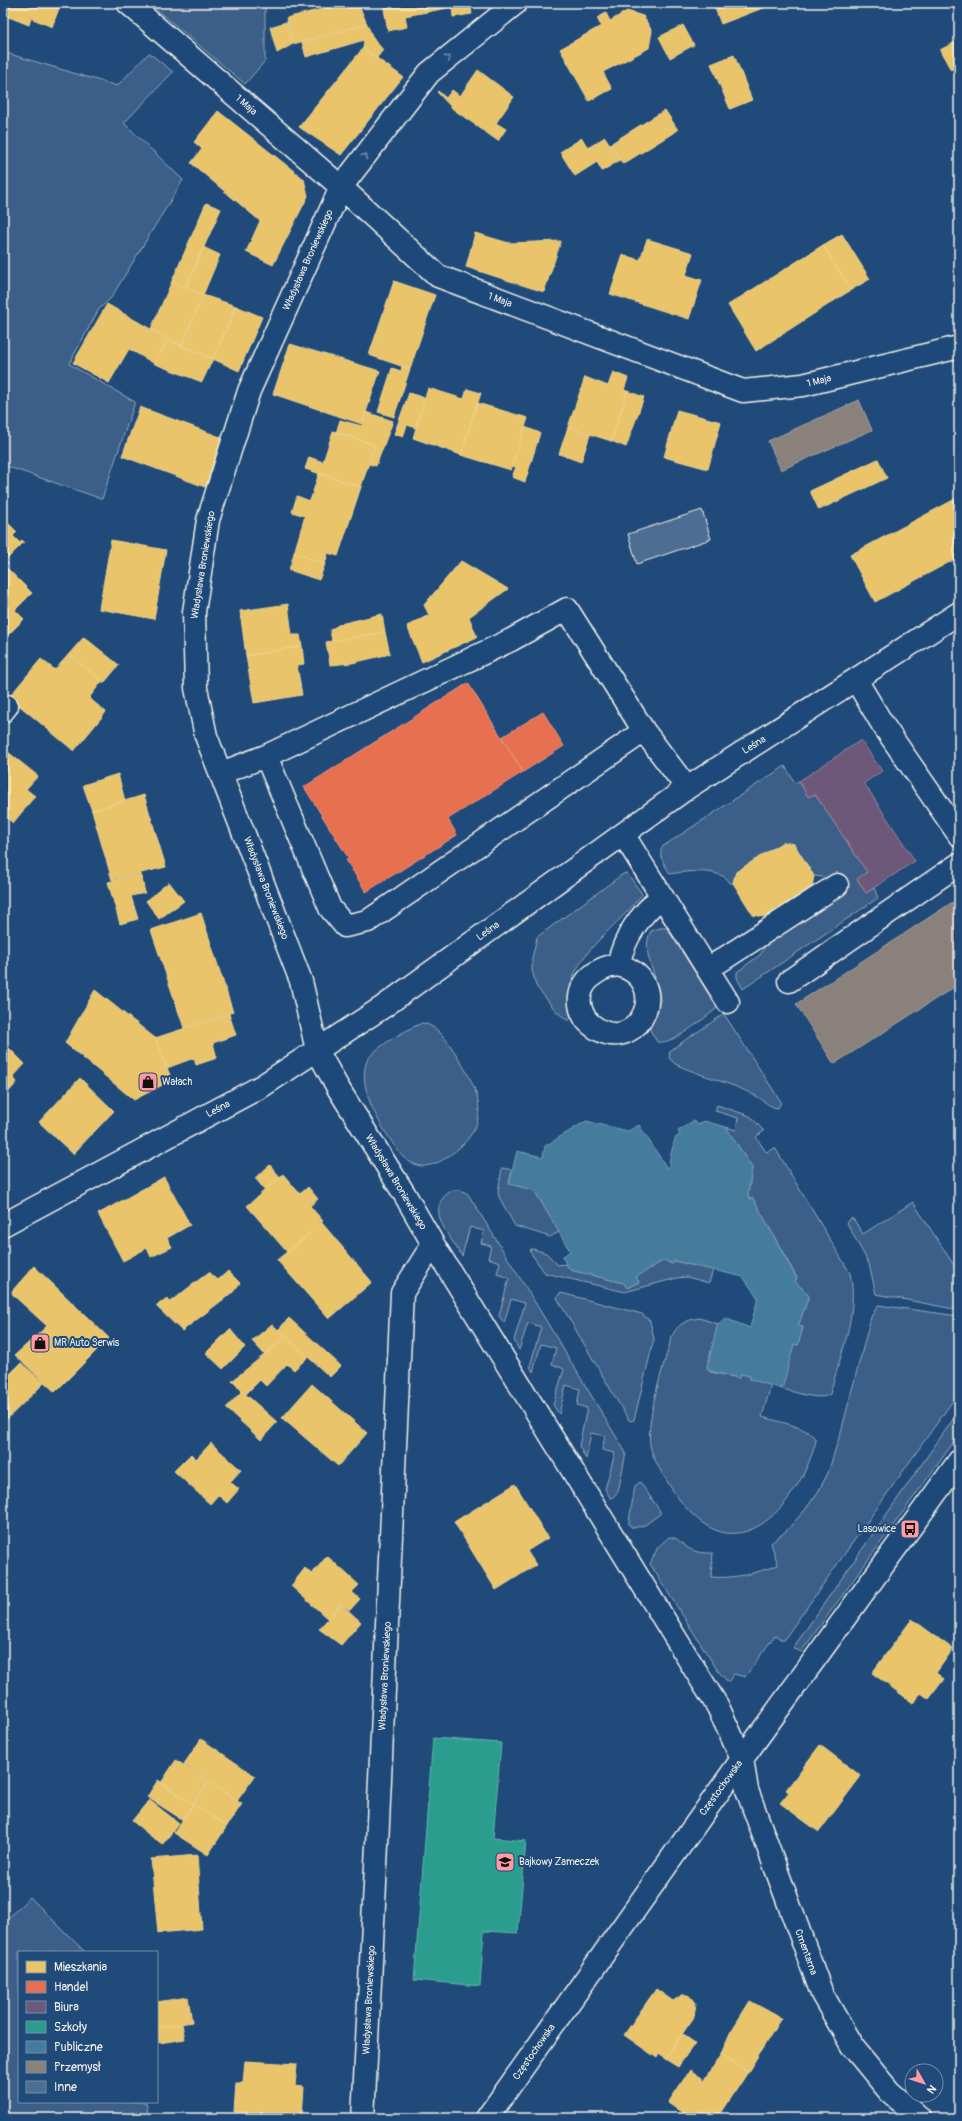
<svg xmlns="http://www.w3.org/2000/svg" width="962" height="2121" viewBox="0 0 962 2121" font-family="Pangolin,sans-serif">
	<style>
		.green { fill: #3a5f88; stroke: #97a8b8 }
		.homes { fill: #e9c46a; stroke: #ecd290 }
		.shops { fill: #e76f51; stroke: #eb967e }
		.offices { fill: #6d597a; stroke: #96879b }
		.schools { fill: #2a9d8f; stroke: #67b6aa }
		.public { fill: #457b9d; stroke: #7a9eb4 }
		.industry { fill: #8a817c; stroke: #aaa39c }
		.building { fill: #4d6e92; stroke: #f4f1e8 }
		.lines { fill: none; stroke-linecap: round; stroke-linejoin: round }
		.minor-casing { stroke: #f4f1e8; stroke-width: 25 }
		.minor { stroke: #1f4a7a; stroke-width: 22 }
		.oneway { stroke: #748da6 }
		.labels { text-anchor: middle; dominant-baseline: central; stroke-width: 4; stroke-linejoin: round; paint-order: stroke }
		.street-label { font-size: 10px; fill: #f4f1e8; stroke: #1f4a7a }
		.poi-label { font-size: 10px; fill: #f4f1e8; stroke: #1f4a7a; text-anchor: start }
	</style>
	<rect width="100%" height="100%" fill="#1f4a7a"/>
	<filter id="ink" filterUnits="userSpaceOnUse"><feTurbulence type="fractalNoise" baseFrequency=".025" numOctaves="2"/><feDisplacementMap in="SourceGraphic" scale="8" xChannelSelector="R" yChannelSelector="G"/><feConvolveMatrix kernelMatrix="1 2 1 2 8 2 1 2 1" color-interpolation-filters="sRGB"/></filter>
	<g filter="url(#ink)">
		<path class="green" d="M 149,3 L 265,3 L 265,61 L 245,84 Z
			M 3,52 L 117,86 L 149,53 L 173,72 L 124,123 L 183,180 L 111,298 L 99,309 L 69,364 L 135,402 L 102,499 L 3,465 Z
			M 785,766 L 795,783 L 799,781 L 808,797 L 815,794 L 867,872 L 857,879 L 866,893 L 874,888 L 878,898 L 743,989 L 737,978 L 737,972 L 761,954 L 766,944 L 839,879 L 814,876 L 794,844 L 783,842 L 736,872 L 733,883 L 730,883 C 723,868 685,871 670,874 C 665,865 658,856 662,847 Z
			M 627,873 L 642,894 C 613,934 557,961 571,1018 L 568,1021 L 556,1011 L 536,986 L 532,970 L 532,958 L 537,937 L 623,874 Z
			M 660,928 L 667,928 L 672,936 L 719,1007 C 705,1017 674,1045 657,1042 L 650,1030 C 652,1020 660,1011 660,1001 C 660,976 639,955 651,931 Z
			M 724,1014 L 781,1102 L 778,1108 C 770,1108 761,1098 754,1095 C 729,1082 701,1076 675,1064 L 669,1058 L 670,1051 L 675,1047 Z
			M 422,1023 C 439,1026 447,1041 456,1054 C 476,1087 494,1117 459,1148 C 448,1157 438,1165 424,1166 C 418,1167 407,1161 403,1157 C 393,1146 373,1113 369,1099 C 365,1088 362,1072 367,1061 C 374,1047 408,1029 422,1023 Z
			M 717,1105 L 750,1116 L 764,1131 L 756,1137 L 766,1152 L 775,1148 L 850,1273 C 859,1313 840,1356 830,1394 C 819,1402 793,1391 779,1388 L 794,1344 L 798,1345 L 803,1327 L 798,1326 L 809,1296 L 795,1281 L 797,1278 L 753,1198 L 750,1199 L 748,1195 L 752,1168 L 726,1127 L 736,1130 L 738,1118 L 715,1111 Z
			M 502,1168 L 512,1170 L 509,1184 L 534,1190 L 559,1232 L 550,1237 L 515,1226 L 499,1197 L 498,1192 Z
			M 453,1190 L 461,1190 L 468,1194 L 536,1304 L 626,1453 L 618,1492 L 611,1499 L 605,1489 L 615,1453 L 602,1450 L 605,1436 L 591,1433 L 586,1459 L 579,1446 L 587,1408 L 577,1405 L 580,1389 L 566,1385 L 559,1414 L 553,1405 L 564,1369 L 552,1364 L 556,1348 L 541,1344 L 533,1372 L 530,1366 L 541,1327 L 528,1323 L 519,1350 L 514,1340 L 525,1303 L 511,1299 L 504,1323 L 499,1316 L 509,1278 L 497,1274 L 500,1262 L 488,1258 L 491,1246 L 481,1243 L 484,1231 L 470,1227 L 462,1256 C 449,1235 422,1207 453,1190 Z
			M 913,1202 L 959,1273 L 959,1310 L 876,1294 L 869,1264 L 847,1223 L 851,1218 L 854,1220 L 863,1234 Z
			M 533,1249 L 546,1253 L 558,1265 L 566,1264 L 570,1270 L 624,1283 L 627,1288 L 639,1282 L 636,1277 L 664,1260 L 672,1264 L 674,1261 L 713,1270 L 709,1283 L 687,1277 L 677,1278 L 625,1292 L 545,1273 L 530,1252 L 531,1249 Z
			M 561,1293 L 642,1314 L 650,1321 L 654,1339 L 634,1420 L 630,1421 L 628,1419 L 557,1298 L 559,1294 Z
			M 878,1305 L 959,1316 L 959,1392 L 783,1641 L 775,1635 L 745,1677 L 734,1674 L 728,1682 L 718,1671 L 650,1564 L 658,1547 L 669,1537 C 677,1537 681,1543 688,1548 C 696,1553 704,1553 713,1553 L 711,1577 C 735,1579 756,1573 778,1565 L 771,1543 L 786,1531 L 805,1510 L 818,1492 L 828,1473 L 842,1428 L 871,1317 Z
			M 699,1318 L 718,1324 L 707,1367 L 710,1372 L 739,1378 L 741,1374 L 750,1376 L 750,1379 L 771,1385 L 762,1417 C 776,1421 810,1427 816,1440 C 808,1477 771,1539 726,1533 C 702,1529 686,1509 673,1491 C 665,1477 653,1461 650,1445 C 646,1416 664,1365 672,1336 C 678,1324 686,1320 699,1318 Z
			M 959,1411 L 959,1435 L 801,1652 L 793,1648 Z
			M 640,1482 L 660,1511 L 660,1514 L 645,1525 L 633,1528 L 629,1525 L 629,1521 L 635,1486 Z
			M 30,1897 L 85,1952 L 19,1952 L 19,2102 L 146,2102 L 149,2118 L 3,2118 L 3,1923 Z"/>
		<path class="homes" d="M 3,3 L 61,3 L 52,27 L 31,18 L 29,25 L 6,16 L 9,9 L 3,7 Z
			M 333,3 L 358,3 L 367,24 L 293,44 L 286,18 L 334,6 Z
			M 383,3 L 425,3 L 427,12 L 405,16 L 407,27 L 388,31 Z
			M 425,3 L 470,3 L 472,14 L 453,17 L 452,7 L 427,12 Z
			M 713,3 L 770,3 L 771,5 L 721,24 Z
			M 627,11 L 643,16 L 652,31 L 649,48 L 603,72 L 612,89 L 589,101 L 560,49 L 601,26 L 597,18 L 606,13 L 610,21 Z
			M 286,22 L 293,44 L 277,53 L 270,27 Z
			M 367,24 L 373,38 L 383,50 L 376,59 L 363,48 L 364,40 L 306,57 L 302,42 Z
			M 683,25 L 694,45 L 670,58 L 659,37 Z
			M 959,25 L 959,37 L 954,27 Z
			M 959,40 L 959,66 L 951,70 L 940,50 Z
			M 363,48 L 403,77 L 341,155 L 299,127 Z
			M 734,55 L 752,100 L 730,109 L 711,64 Z
			M 478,70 L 514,97 L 496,123 L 506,129 L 498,141 L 453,109 L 437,92 L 438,91 L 446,98 L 452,90 L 460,96 Z
			M 665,110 L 678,130 L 623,164 L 610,144 Z
			M 218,111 L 304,179 L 308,196 L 273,265 L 246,252 L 260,221 L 191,163 L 202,149 L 194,142 Z
			M 605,137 L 620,160 L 602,171 L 597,162 L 575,176 L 560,152 L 582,138 L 588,148 Z
			M 206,203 L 221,209 L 186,287 L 172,281 Z
			M 475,233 L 509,243 L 561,241 L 544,292 L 466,267 Z
			M 842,234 L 870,279 L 851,290 L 823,245 Z
			M 647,239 L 693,253 L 686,275 L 702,280 L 689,319 L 610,294 L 623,255 L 640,260 Z
			M 823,245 L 851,290 L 756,351 L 728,305 Z
			M 203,247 L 220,255 L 203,295 L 186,287 Z
			M 172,281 L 203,295 L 181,346 L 151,329 Z
			M 394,281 L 435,295 L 410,369 L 369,355 Z
			M 203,295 L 236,306 L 213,359 L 181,346 Z
			M 107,304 L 168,339 L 155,364 L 129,349 L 109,383 L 73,363 Z
			M 236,306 L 262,317 L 239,371 L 213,359 Z
			M 168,339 L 213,359 L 202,382 L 155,364 Z
			M 290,344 L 380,371 L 362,424 L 273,394 Z
			M 402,366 L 410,369 L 394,417 L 378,412 L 392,368 L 401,371 Z
			M 613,372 L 628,378 L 624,390 L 627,391 L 611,441 L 568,427 L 585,377 L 608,386 Z
			M 428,388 L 464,399 L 467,389 L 481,393 L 461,455 L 413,438 Z
			M 627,391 L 644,397 L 626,447 L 611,441 Z
			M 409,393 L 425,398 L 416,428 L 407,425 L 403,437 L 394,434 Z
			M 477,403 L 528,418 L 511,470 L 461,455 Z
			M 140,407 L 223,438 L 205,487 L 122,456 Z
			M 677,410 L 721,422 L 708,469 L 664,457 Z
			M 366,412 L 393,421 L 376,466 L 369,464 L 375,445 L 336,433 L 340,420 L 362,426 Z
			M 525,427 L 540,433 L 525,482 L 512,477 L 516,467 L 512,466 Z
			M 568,427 L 590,435 L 581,462 L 559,454 Z
			M 333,431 L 375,445 L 361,487 L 305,469 L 309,457 L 323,462 Z
			M 878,459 L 887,478 L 819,510 L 810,491 Z
			M 319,473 L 361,487 L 338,556 L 328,553 L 325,564 L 294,553 L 305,516 L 292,512 L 297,496 L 310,501 Z
			M 959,497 L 959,557 L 875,602 L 850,555 Z
			M 3,518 L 17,532 L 13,536 L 20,543 L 22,540 L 24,542 L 3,563 Z
			M 111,540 L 166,550 L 154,619 L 99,609 Z
			M 294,553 L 325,564 L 319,580 L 289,570 Z
			M 5,561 L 8,563 L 5,566 L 32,593 L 15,610 L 24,619 L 4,639 L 3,563 Z
			M 461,561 L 508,589 L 469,617 L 477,637 L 422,662 L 407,626 L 429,615 L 424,605 Z
			M 288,604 L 292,635 L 300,635 L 302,646 L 246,656 L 240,611 Z
			M 382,614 L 385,632 L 332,641 L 330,630 L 340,624 Z
			M 385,632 L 390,654 L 352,663 L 330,665 L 326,642 Z
			M 84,637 L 119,665 L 104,683 L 69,654 Z
			M 302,646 L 304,664 L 297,665 L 302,695 L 254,703 L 246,656 Z
			M 69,654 L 102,681 L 89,698 L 106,712 L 74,751 L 9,697 L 41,659 L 55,670 Z
			M 3,748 L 38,776 L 26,789 L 35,796 L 13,823 L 3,815 Z
			M 118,774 L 125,801 L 92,811 L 83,785 Z
			M 144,795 L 166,867 L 112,880 L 92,811 Z
			M 783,842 L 794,844 L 814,876 L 812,887 L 765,917 L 753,915 L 733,883 L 736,872 Z
			M 141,874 L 145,893 L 131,896 L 138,919 L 120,924 L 108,882 Z
			M 169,882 L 184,901 L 159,919 L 146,901 Z
			M 201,913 L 233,1012 L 184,1028 L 151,930 Z
			M 95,990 L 155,1038 L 172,1080 L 134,1100 L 65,1043 Z
			M 229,1014 L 236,1035 L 213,1043 L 217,1058 L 196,1065 L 194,1058 L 167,1068 L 155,1038 Z
			M 5,1044 L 25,1064 L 13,1077 L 17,1082 L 7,1094 L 3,1090 L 3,1046 Z
			M 80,1078 L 114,1111 L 73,1154 L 39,1122 Z
			M 270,1165 L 280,1177 L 265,1190 L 255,1178 Z
			M 283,1174 L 300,1194 L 308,1187 L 318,1199 L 310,1206 L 323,1221 L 288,1253 L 247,1206 Z
			M 164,1177 L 190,1225 L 167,1238 L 172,1247 L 151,1257 L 147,1248 L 123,1261 L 98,1214 Z
			M 322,1223 L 372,1282 L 329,1319 L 277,1260 Z
			M 34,1266 L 109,1338 L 55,1392 L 15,1355 L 47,1326 L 13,1295 L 12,1291 Z
			M 228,1271 L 240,1283 L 233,1292 L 182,1331 L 156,1306 L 167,1298 L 170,1302 L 209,1272 L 218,1280 Z
			M 289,1318 L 341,1366 L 330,1377 L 278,1330 Z
			M 272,1324 L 286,1337 L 265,1355 L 252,1341 Z
			M 230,1329 L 245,1347 L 223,1369 L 206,1353 Z
			M 286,1337 L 308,1357 L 294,1370 L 287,1364 L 266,1386 L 260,1380 L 246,1394 L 232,1381 Z
			M 21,1363 L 44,1383 L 3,1423 L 3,1381 Z
			M 312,1384 L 367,1433 L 338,1466 L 282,1418 Z
			M 242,1391 L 277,1422 L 261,1440 L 226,1408 Z
			M 211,1443 L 241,1470 L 230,1482 L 239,1489 L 227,1503 L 218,1495 L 210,1504 L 174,1471 L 191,1454 L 196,1459 Z
			M 515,1484 L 548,1538 L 527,1551 L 536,1565 L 496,1590 L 454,1522 Z
			M 327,1556 L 359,1585 L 352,1592 L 360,1599 L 350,1610 L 341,1604 L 328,1619 L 291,1586 L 305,1568 L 312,1574 Z
			M 341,1604 L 361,1622 L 341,1645 L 319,1629 Z
			M 912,1619 L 953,1649 L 936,1673 L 944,1679 L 929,1699 L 921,1693 L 913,1703 L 872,1673 Z
			M 201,1739 L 255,1776 L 237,1801 L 184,1764 Z
			M 820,1745 L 861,1776 L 819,1832 L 780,1803 L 789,1792 L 786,1790 Z
			M 176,1760 L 209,1782 L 193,1804 L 161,1783 Z
			M 158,1780 L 193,1804 L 183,1820 L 147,1797 Z
			M 209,1782 L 242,1804 L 227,1826 L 193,1804 Z
			M 149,1800 L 179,1823 L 162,1845 L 132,1821 Z
			M 193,1804 L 227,1826 L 208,1855 L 174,1833 Z
			M 197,1855 L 202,1929 L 158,1933 L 151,1859 Z
			M 656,1989 L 673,2001 L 682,1995 L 688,1995 L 693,1999 L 696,2003 L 694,2017 L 665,2059 L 659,2054 L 657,2058 L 624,2035 Z
			M 188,1997 L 192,2022 L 157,2028 L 157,2002 Z
			M 750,2001 L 781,2018 L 748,2072 L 721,2054 L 730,2033 Z
			M 182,2024 L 185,2039 L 159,2043 L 157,2028 Z
			M 682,2034 L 695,2043 L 678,2067 L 665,2059 Z
			M 721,2054 L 748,2072 L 718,2118 L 690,2118 L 668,2103 L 690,2070 L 705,2080 Z
			M 245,2061 L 297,2064 L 295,2086 L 304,2087 L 302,2117 L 234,2112 L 236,2083 L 243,2083 Z"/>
		<path class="shops" d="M 468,683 L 523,772 L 448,819 L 457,835 L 366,892 L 346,860 L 349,859 L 304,787 Z
			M 543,712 L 564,746 L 523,772 L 502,737 Z"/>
		<path class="offices" d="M 861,740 L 882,771 L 864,783 L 915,861 L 866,893 L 857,879 L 867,872 L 815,794 L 808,797 L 799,781 Z"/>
		<path class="schools" d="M 433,1738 L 501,1743 L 493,1838 L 526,1841 L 518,1933 L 484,1931 L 480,1986 L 414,1980 Z"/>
		<path class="public" d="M 694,1120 L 698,1125 L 704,1121 L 726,1127 L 752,1168 L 748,1195 L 750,1199 L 753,1198 L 797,1279 L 795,1281 L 809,1296 L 798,1326 L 803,1327 L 798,1345 L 794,1344 L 783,1386 L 779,1388 L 750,1379 L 750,1376 L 741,1374 L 739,1378 L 710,1371 L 707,1367 L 718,1324 L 725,1318 L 750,1328 L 758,1298 L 743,1277 L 674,1261 L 673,1264 L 664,1260 L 636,1277 L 639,1282 L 627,1288 L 624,1283 L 570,1270 L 562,1257 L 570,1251 L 534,1190 L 509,1184 L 517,1151 L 543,1157 L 545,1146 L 586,1121 L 628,1131 L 639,1125 L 667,1168 L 671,1165 L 669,1162 L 675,1138 L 680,1135 L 678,1131 Z"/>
		<path class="industry" d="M 859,400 L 872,430 L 781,470 L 768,441 Z
			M 959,898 L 959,984 L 834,1064 L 796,1004 Z"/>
		<path class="building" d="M 702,510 L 711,539 L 637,564 L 628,534 Z"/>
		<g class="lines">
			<g class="minor-casing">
				<path id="minor" d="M 128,3 L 341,187 L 438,276 L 743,391 L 803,385 L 959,347
					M 516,3 L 429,73 L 341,187 L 249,391 L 208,520 L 194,612 L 196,688 L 206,736 L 301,981 L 317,1050 L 338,1088 L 405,1195 L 433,1244 L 718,1707 L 742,1759 L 747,1790 L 822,1994 L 852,2046 L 889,2091 L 919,2118
					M 856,680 L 883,725 L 959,835
					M 3,711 L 7,706
					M 644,731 L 567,609 L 511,640 L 266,756 L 330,908 L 345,926 L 368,921 L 644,731 L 687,788
					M 221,773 L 266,756
					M 623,834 L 728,1002
					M 618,965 C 673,980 641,1052 599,1030 C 594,1027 588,1023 585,1018 C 569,992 592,967 618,965 C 625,936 639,916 662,896
					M 708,969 L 837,885
					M 789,981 L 959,864
					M 3,1225 L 262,1086 L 383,1007 L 687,788 L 959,613
					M 363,2118 L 377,1845 L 402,1293 L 433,1244
					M 487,2118 L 742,1759 L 959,1461"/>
			</g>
			<use href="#minor" class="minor"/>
		</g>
		<defs><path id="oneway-chevron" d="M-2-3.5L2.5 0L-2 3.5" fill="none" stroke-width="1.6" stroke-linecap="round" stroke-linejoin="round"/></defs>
		<g class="oneway">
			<use href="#oneway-chevron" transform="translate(448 58) rotate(-39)"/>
			<use href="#oneway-chevron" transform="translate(365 156) rotate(-52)"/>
		</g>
	</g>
	<defs>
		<g id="shop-square" transform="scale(1)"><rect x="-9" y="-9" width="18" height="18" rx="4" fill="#ff9aa2" stroke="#1f4a7a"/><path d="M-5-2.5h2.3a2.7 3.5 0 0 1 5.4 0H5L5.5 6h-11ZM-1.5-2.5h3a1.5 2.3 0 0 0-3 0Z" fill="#111"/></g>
		<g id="bus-square" transform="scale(1)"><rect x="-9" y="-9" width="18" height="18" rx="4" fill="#ff9aa2" stroke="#1f4a7a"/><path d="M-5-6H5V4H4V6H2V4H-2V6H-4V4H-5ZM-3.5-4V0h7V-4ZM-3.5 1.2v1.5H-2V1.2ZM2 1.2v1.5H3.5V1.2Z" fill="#111"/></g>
		<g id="school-square" transform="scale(1)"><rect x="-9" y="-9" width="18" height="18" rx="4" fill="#ff9aa2" stroke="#1f4a7a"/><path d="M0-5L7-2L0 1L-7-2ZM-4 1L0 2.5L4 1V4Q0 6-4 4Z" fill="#111"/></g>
	</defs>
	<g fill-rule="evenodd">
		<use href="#shop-square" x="148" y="1082"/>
		<use href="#shop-square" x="40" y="1343"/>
		<use href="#bus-square" x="910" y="1529"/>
		<use href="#school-square" x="505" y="1862"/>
	</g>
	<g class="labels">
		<g class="street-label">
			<text transform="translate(246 105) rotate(41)">1 Maja</text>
			<text transform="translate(308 260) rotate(-66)">Władysława Broniewskiego</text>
			<text transform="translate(500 300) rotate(20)">1 Maja</text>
			<text transform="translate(819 381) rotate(-14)">1 Maja</text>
			<text transform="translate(203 565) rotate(-81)">Władysława Broniewskiego</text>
			<text transform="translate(754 745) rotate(-32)">Leśna</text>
			<text transform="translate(266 888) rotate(69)">Władysława Broniewskiego</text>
			<text transform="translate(488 931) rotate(-36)">Leśna</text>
			<text transform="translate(218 1109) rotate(-28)">Leśna</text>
			<text transform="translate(396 1182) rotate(59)">Władysława Broniewskiego</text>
			<text transform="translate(385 1676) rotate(-87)">Władysława Broniewskiego</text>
			<text transform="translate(721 1788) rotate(-54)">Częstochowska</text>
			<text transform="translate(806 1952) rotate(70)">Cmentarna</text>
			<text transform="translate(369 2000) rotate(-87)">Władysława Broniewskiego</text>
			<text transform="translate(534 2052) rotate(-55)">Częstochowska</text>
		</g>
		<g class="poi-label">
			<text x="162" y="1082">Wałach</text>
			<text x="54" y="1343">MR Auto Serwis</text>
			<text x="896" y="1529" text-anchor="end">Lasowice</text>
			<text x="519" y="1862">Bajkowy Zameczek</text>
		</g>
	</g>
	<rect width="962" height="2121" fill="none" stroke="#1f4a7a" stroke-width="16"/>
	<rect x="8" y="8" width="946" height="2105" fill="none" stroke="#f4f1e8" stroke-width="1.5" filter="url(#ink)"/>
	<rect x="18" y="1951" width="140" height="152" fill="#1f4a7a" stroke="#748da6"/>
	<rect x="26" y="1961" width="20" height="12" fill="#e9c46a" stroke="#748da6"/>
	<text x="54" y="1971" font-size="12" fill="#f4f1e8">Mieszkania</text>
	<rect x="26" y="1981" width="20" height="12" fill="#e76f51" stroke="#748da6"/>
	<text x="54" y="1991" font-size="12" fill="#f4f1e8">Handel</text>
	<rect x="26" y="2001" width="20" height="12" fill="#6d597a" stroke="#748da6"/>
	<text x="54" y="2011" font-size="12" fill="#f4f1e8">Biura</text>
	<rect x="26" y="2021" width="20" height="12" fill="#2a9d8f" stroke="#748da6"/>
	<text x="54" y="2031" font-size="12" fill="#f4f1e8">Szkoły</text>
	<rect x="26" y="2041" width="20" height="12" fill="#457b9d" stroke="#748da6"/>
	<text x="54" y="2051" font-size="12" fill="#f4f1e8">Publiczne</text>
	<rect x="26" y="2061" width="20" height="12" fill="#8a817c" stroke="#748da6"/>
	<text x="54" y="2071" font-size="12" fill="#f4f1e8">Przemysł</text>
	<rect x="26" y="2081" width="20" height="12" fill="#4d6e92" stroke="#748da6"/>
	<text x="54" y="2091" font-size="12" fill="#f4f1e8">Inne</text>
	<g transform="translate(924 2083) rotate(129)"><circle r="19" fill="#1f4a7a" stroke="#748da6"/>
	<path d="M0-3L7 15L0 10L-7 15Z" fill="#ff9aa2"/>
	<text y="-6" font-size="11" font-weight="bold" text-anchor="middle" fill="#f4f1e8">N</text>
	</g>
</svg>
